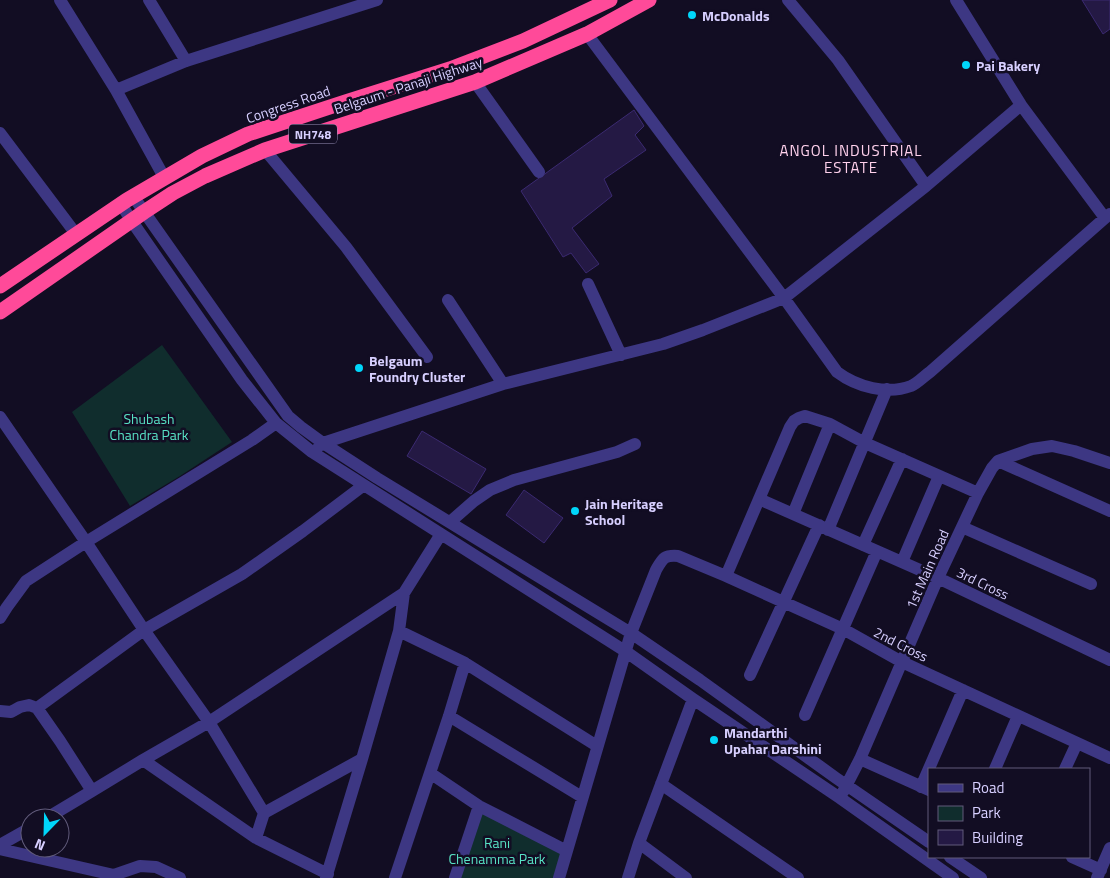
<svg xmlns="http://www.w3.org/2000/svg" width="1110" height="878" viewBox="0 0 1110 878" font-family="'Titillium Web',sans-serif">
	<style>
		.green { fill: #102d2d }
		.building { fill: #241944; stroke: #3b2a71 }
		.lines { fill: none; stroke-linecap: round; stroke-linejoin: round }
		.minor { stroke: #3d3783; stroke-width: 12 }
		.highway { stroke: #ff4a99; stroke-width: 15 }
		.poi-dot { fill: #00d6fa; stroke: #120d23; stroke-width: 2 }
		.labels { text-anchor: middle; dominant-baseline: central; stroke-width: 5; stroke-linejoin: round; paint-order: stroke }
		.shield { fill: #120d23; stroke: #9c95bd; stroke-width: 1 }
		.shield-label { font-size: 12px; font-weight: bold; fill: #d7cfff }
		.poi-label { font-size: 14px; font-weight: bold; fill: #d7cfff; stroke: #120d23; text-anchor: start }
		.street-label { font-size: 14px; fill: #d7cfff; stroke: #120d23 }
		.park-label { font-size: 14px; fill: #58e2c5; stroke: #120d23 }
		.neighbourhood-label { font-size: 15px; letter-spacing: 1px; fill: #ffd1ec; stroke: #120d23 }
	</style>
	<rect width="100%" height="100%" fill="#120d23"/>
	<path class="green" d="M 162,345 L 232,442 L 180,476 L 130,506 L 72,412 Z
		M 481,810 L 564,851 L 556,878 L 459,878 Z"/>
	<path class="building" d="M 1082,0 L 1110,0 L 1110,29 L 1103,34 Z
		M 634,110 L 644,126 L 635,135 L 646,150 L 604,179 L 612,196 L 572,228 L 599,264 L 586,273 L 571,253 L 563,257 L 521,191 Z
		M 422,431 L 486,469 L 471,494 L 407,456 Z
		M 524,490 L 563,518 L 544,543 L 506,515 Z"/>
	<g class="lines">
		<path class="minor" d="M 60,0 L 116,90 L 164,177
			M 149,0 L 186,61
			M 788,0 L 838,60 L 926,186
			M 956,0 L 1021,105 L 1105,218
			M 587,34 L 784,298 L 837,372 C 857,387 887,395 911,386 C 918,383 924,376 930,372 L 1105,218 L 1110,214
			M 475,82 L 539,172
			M 116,90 L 186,61 L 377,0
			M 0,133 L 76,234
			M 265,150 L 346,247 L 427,357
			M 133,196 L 288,416 L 301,427 L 323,443 L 377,478 L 631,633 L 700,680 L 836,778 L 929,842
			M 121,204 L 131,220 L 242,380 L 276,423 L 312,452 L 625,651 L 693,699 L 840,798 L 953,878
			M 588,284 L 621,355
			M 448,300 L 503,384
			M 0,417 L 86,542 L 144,630 L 209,722 L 264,813 L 256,838
			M 319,446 L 323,443 L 503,384 L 663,344 L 703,330 L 784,298 L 926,186 L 1021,105
			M 998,461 L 1110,511
			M 759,499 L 938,578 L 1110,660
			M 793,514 L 830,424
			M 450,522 L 474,501 L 490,490 L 514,480 L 617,452 L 635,444
			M 962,527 L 1091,584
			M 828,530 L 887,389
			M 863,545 L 902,459
			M 902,562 L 939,476
			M 726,576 L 790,427 L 794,421 L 799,418 L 805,416 L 830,424 L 865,443 L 978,493
			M 0,618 L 7,607 L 26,581 L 86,542 L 252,440 L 276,423
			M 399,631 L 465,663 L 597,746
			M 750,675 L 819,525
			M 37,708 L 144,630 L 242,574 L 303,531 L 364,485
			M 0,711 L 11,712 L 20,707 L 29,705 L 37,708 L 60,741 L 92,791
			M 805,715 L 877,551
			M 449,716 L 582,797
			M 860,759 L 929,790
			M 995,769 L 1018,716
			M 1065,769 L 1077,743
			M 430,773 L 479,806 L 567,851
			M 661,784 L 798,878
			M 921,787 L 963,690
			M 843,792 L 860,759 L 938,578 L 978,493 L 992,468 L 998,461 L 1032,449 L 1052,446 L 1074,451 L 1110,463
			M 264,813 L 362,759
			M 47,818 L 92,791 L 143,760
			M 639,843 L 686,878
			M 0,845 L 30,828
			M 0,849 L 114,875 L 140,866 L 156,867 L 180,878
			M 950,857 L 981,878
			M 1072,857 L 1101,870
			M 328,874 L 256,838 L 143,760 L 209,722 L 404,593
			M 326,878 L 362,759 L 399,631 L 404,593 L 441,534
			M 395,878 L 449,716 L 465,663
			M 455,878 L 479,806
			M 559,878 L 631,633 L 656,570 C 663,558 664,555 678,556 L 726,576 L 843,629 L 902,662 L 1110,758
			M 628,878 L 639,843 L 693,699
			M 1097,878 L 1110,848"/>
		<path class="highway" d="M 0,286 L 127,200 L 202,156 L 248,134 L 345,102 L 450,69 L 523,41 L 610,0
			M 0,312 L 144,212 L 173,193 L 205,176 L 265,150 L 475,82 L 587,34 L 649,0"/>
	</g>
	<g class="poi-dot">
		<circle cx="692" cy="15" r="5"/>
		<circle cx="966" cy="65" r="5"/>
		<circle cx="359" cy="368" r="5"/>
		<circle cx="575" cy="511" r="5"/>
		<circle cx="714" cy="740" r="5"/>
	</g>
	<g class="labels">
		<rect class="shield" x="289" y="124.5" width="48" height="19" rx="4"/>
		<g class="shield-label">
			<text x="313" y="134">NH748</text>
		</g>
		<g class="poi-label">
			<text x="702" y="15">McDonalds</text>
			<text x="976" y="65">Pai Bakery</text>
			<text x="369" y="360">Belgaum<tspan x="369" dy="16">Foundry Cluster</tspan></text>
			<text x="585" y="503">Jain Heritage<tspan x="585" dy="16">School</tspan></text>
			<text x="724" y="732">Mandarthi<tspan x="724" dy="16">Upahar Darshini</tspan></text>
		</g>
		<g class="street-label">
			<text transform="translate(408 85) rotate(-18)">Belgaum - Panaji Highway</text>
			<text transform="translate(288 104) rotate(-19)">Congress Road</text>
			<text transform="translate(927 569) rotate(-66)">1st Main Road</text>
			<text transform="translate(983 583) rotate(26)">3rd Cross</text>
			<text transform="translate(901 644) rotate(27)">2nd Cross</text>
		</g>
		<g class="park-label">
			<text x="149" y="418">Shubash<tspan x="149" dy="16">Chandra Park</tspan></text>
			<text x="497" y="842">Rani<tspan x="497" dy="16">Chenamma Park</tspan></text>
		</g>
		<g class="neighbourhood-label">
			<text x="851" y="150">ANGOL INDUSTRIAL<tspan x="851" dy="17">ESTATE</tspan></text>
		</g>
	</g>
	<rect x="928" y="768" width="162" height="90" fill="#120d23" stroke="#615b7b"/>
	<rect x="938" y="784" width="25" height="8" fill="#3d3783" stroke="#615b7b"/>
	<text x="972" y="793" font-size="15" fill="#d7cfff">Road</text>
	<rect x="938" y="806" width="25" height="15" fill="#102d2d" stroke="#615b7b"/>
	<text x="972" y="818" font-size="15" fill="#d7cfff">Park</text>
	<rect x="938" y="830" width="25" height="15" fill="#241944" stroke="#615b7b"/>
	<text x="972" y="843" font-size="15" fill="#d7cfff">Building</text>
	<g transform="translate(45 833) rotate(203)"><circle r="24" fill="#120d23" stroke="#615b7b"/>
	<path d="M0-4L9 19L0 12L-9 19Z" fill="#00d6fa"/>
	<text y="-8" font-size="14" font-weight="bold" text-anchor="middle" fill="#d7cfff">N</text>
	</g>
</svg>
